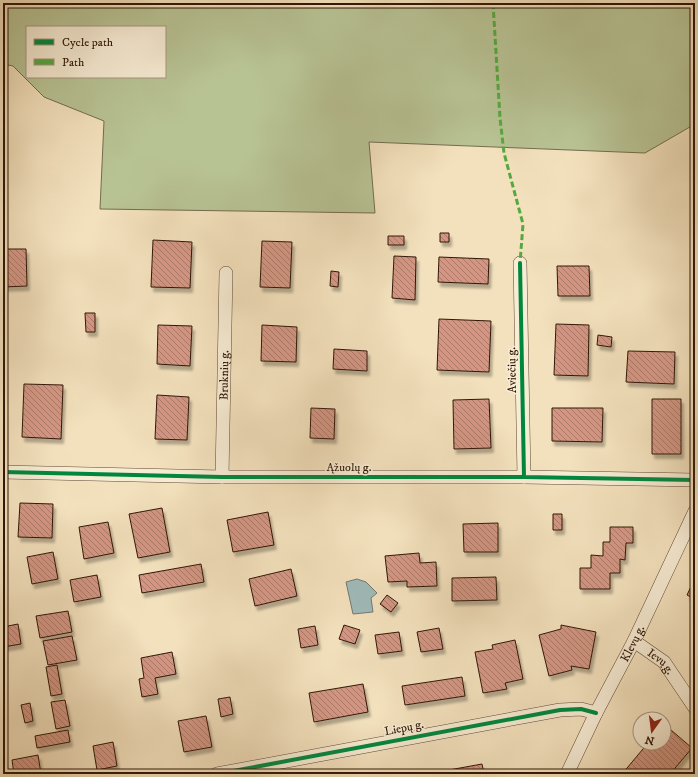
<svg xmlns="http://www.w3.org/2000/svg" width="698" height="777" viewBox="0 0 698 777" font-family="'IM FELL DW Pica',serif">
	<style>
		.grass { fill: #b8c394; stroke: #746c4d; fill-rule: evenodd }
		.water { fill: #9fbbba; stroke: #737972 }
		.building { fill: url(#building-back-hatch); stroke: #301606; filter: url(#shadow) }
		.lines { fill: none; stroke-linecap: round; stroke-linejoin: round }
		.street-casing { stroke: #614934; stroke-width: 14 }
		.street { stroke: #f7ecd4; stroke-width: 13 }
		.quiet { stroke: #54a940; stroke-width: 3; stroke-dasharray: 6 3; stroke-linecap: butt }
		.cycleway-casing { stroke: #f7ecd4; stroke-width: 6 }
		.cycleway { stroke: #00873e; stroke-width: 4 }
		.labels { text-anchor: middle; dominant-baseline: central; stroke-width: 3; stroke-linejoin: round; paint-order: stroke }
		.street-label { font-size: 12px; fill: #301606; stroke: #f7ecd4 }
	</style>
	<defs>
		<pattern id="building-back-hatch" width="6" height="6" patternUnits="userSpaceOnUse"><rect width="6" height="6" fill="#d49683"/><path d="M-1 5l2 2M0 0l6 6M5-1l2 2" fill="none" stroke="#ac7969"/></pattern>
		<filter id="shadow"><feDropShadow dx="2.5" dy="4.5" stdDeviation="1" flood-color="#0004"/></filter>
	</defs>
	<rect width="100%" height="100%" fill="#f3e1bd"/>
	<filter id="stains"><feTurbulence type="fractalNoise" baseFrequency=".005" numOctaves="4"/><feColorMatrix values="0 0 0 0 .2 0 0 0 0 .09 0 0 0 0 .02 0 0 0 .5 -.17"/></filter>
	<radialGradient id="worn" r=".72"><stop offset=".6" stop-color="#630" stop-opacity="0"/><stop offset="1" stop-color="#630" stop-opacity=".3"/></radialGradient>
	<path class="grass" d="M 3,3 L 695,3 L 695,124 L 645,153 L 369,142 L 375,213 L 100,209 L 104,121 L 44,97 L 13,66 L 3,64 ZM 27,27 L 165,27 L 165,77 L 27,77 Z"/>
	<path class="water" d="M 357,579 L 366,582 L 377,593 L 371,598 L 373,612 L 353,614 L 346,582 Z"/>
	<path class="building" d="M 440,233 L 449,233 L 449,242 L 440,242 Z
		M 388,236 L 404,236 L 404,245 L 388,245 Z
		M 153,240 L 192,242 L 190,288 L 151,287 Z
		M 262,241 L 292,242 L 290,288 L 260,287 Z
		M 3,249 L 26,249 L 27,286 L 3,287 Z
		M 394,256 L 416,257 L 415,300 L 392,298 Z
		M 439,257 L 489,259 L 488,284 L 438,282 Z
		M 557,266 L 589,266 L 590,296 L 558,296 Z
		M 331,271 L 339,272 L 338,287 L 330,286 Z
		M 85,313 L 95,313 L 95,332 L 86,332 Z
		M 439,319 L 491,321 L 489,372 L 437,370 Z
		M 556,324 L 589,325 L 588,376 L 554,375 Z
		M 158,325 L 192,326 L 190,366 L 157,364 Z
		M 262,325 L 297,327 L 296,362 L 261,361 Z
		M 598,335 L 612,337 L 611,347 L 597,345 Z
		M 334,349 L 367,351 L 367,371 L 333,369 Z
		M 628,351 L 675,352 L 674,384 L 626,382 Z
		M 24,384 L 63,385 L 61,439 L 22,437 Z
		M 157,395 L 189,397 L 187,440 L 155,439 Z
		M 489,399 L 491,448 L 454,449 L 453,400 Z
		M 652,399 L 681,399 L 681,454 L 652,454 Z
		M 311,408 L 335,409 L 334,439 L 310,438 Z
		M 552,408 L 603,408 L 602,442 L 552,441 Z
		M 20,503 L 53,504 L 52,538 L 18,537 Z
		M 162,508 L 170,552 L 138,558 L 129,514 Z
		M 268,512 L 274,545 L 233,552 L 227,520 Z
		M 553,514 L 562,514 L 562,530 L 553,530 Z
		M 108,522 L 114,553 L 84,559 L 79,527 Z
		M 498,523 L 498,552 L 464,552 L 463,524 Z
		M 610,527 L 633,527 L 633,543 L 626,543 L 625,560 L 620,559 L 620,573 L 610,573 L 610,589 L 580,589 L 580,568 L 591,568 L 591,555 L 603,556 L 603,542 L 610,542 Z
		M 53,552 L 58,579 L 32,584 L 27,557 Z
		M 419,553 L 420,563 L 436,562 L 437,586 L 407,587 L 407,581 L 388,582 L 385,556 Z
		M 201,564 L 204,582 L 142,593 L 139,575 Z
		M 291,569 L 297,596 L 255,606 L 249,579 Z
		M 97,575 L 101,597 L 74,602 L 70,580 Z
		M 496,577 L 497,600 L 452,601 L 452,578 Z
		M 695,578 L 695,599 L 687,595 Z
		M 387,595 L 398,603 L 391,612 L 380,604 Z
		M 68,611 L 72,632 L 40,638 L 36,616 Z
		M 18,624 L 21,644 L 3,647 L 3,627 Z
		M 344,625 L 360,630 L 355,644 L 339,639 Z
		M 561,625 L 596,632 L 589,669 L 571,666 L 572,670 L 549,676 L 539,635 L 561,629 Z
		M 315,626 L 318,645 L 301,648 L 298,629 Z
		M 439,628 L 443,649 L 421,652 L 417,632 Z
		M 399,632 L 402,651 L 378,654 L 375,635 Z
		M 72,636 L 77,660 L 48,665 L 43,641 Z
		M 515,640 L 523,679 L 505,683 L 507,689 L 483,693 L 475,652 L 493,649 L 492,645 Z
		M 172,652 L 176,674 L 155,678 L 158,694 L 142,697 L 139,679 L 144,678 L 141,658 Z
		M 57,665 L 62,694 L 51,696 L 46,667 Z
		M 462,677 L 465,696 L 405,705 L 402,686 Z
		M 363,684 L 368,712 L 314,722 L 309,693 Z
		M 230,697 L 233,714 L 221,717 L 218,699 Z
		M 65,700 L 70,726 L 56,729 L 51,702 Z
		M 30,703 L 33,721 L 25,723 L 21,705 Z
		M 206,716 L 212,747 L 184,752 L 178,721 Z
		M 664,724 L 692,748 L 670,774 L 622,774 L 648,743 L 664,743 Z
		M 68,730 L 70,742 L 37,748 L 35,736 Z
		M 113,742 L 117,766 L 97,770 L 93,746 Z
		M 38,755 L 41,774 L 14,774 L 12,760 Z
		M 482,764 L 484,774 L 450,774 L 449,770 Z"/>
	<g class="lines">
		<g class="street-casing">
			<g id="street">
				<path d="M 520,263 L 524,477"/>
				<path d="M 3,472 L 222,477 L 524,477 L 695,480"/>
				<path id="s1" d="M 222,477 L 226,273"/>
				<path id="s2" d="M 634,641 L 664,662 L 695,708"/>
				<path d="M 217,774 L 560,710 L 581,709 L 596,713"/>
				<path id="s3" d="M 567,774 L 596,713 L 634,641 L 695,511"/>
			</g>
		</g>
		<use href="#street" class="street"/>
		<path class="quiet" d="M 493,3 L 500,118 L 504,153 L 523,224 L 520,263"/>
		<g class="cycleway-casing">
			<path id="cycleway" d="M 520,263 L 524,477
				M 3,472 L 222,477 L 524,477 L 695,480
				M 217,774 L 560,710 L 581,709 L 596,713"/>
		</g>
		<use href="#cycleway" class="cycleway"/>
	</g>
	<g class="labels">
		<g class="street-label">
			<text transform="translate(512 370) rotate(-91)">Aviečių g.</text>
			<text stroke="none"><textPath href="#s1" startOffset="102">Bruknių g.</textPath></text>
			<text x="349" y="467">Ąžuolų g.</text>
			<text stroke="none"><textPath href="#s3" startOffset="146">Klevų g.</textPath></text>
			<text stroke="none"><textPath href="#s2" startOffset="34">Ievų g.</textPath></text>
			<text transform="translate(404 728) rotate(-11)">Liepų g.</text>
		</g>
	</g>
	<rect width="698" height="777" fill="none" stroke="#f3e1bd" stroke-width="16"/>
	<rect x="4" y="4" width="690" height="769" fill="none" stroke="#301606" stroke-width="2"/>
	<rect x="8" y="8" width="682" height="761" fill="none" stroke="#301606"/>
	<rect x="26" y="26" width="140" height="52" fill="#f7ecd4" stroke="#a79682"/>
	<rect x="34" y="39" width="20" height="6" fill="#00873e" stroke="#a79682"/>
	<text x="62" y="46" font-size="12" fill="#301606">Cycle path</text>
	<rect x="34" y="59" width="20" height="6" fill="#54a940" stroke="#a79682"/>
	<text x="62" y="66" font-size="12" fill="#301606">Path</text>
	<g transform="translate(652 731) rotate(194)"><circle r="19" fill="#f7ecd4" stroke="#a79682"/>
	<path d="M0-3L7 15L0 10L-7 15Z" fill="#8f2418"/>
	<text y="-6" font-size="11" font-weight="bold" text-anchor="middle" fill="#301606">N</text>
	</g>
	<rect width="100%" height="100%" filter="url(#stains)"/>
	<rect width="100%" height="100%" fill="url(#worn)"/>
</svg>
